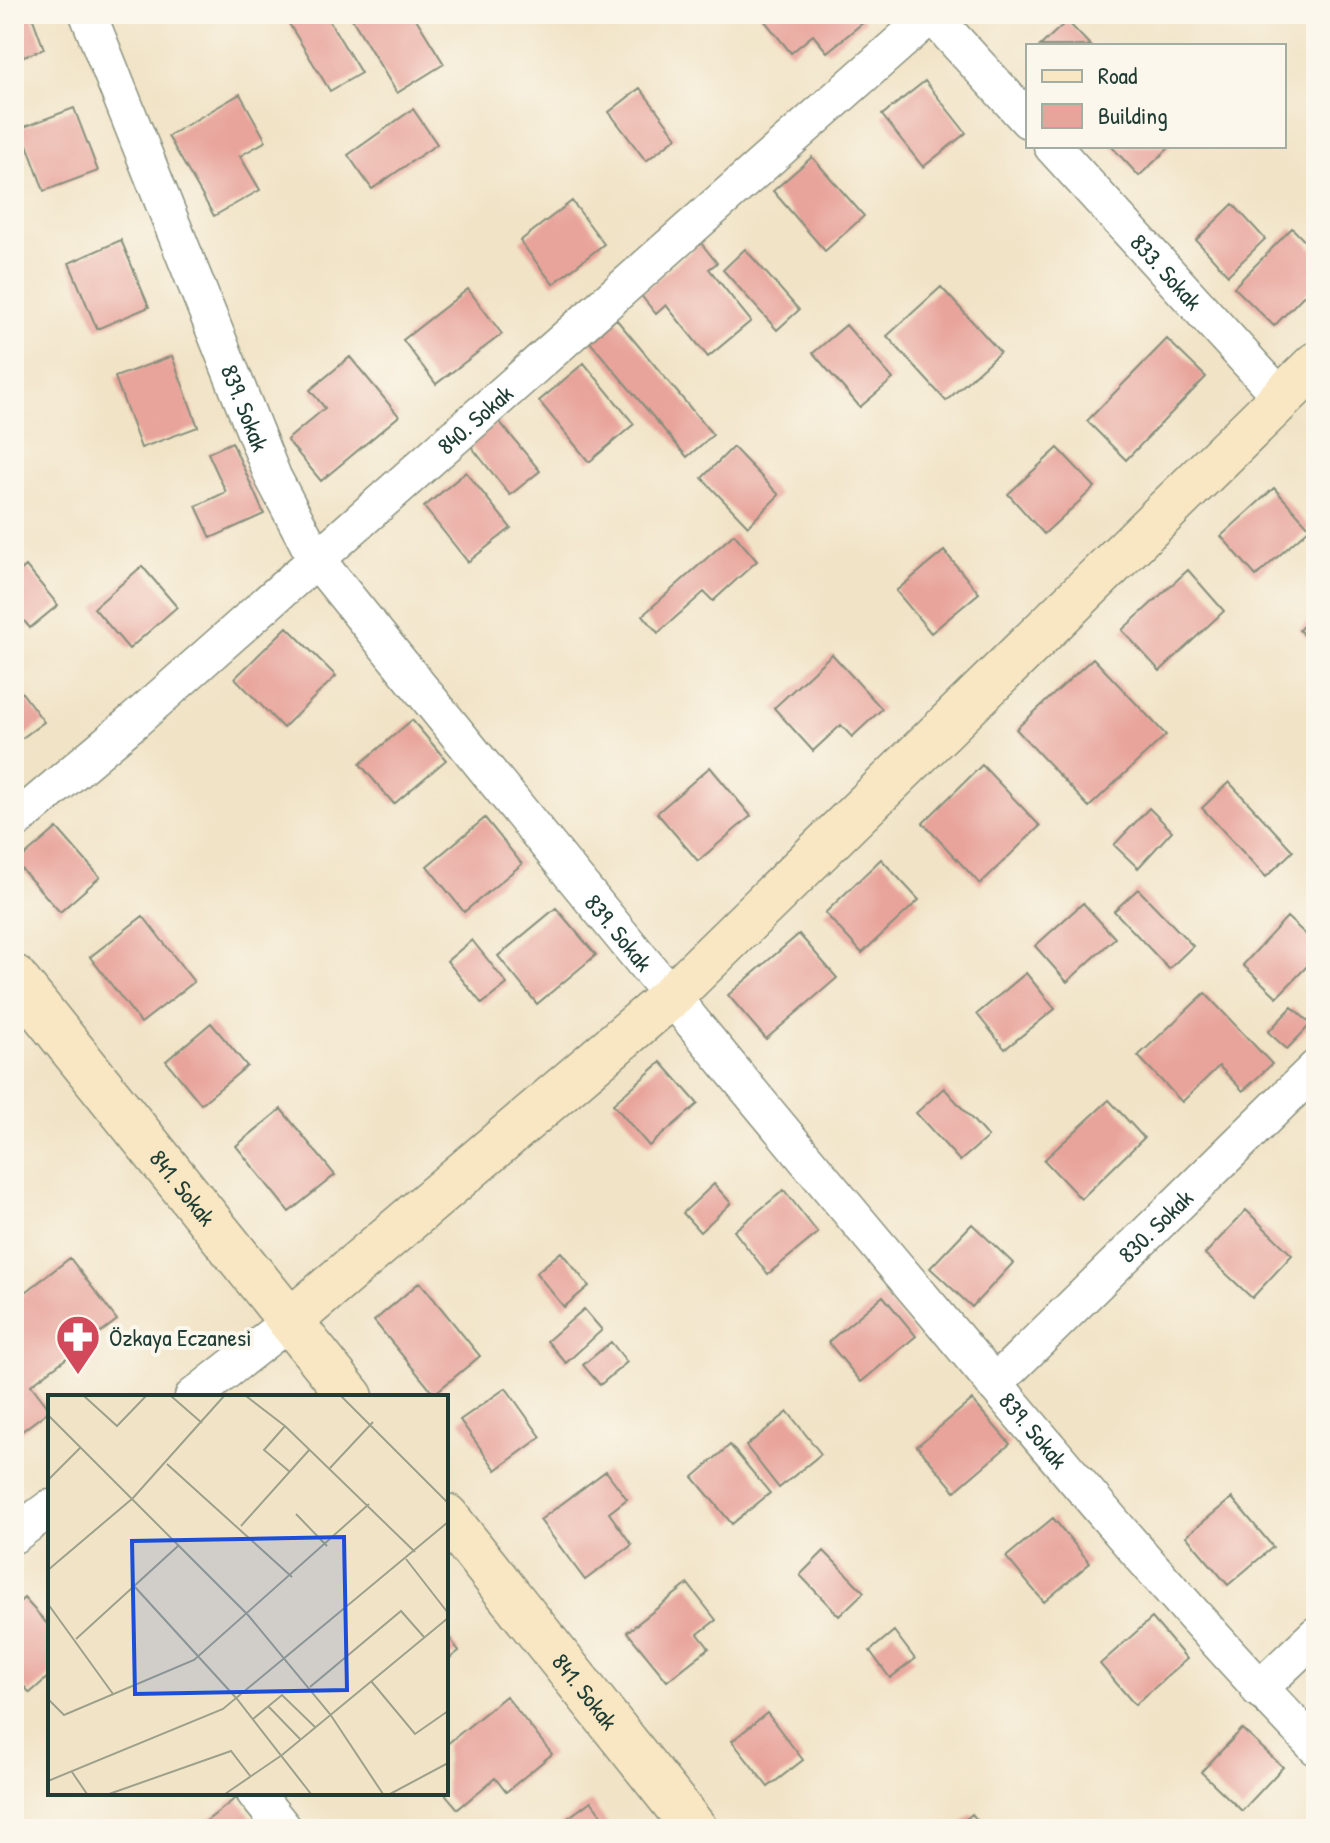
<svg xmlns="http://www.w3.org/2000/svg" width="1330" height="1843" viewBox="0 0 1330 1843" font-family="'Patrick Hand',sans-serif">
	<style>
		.building { fill: #e8a49b }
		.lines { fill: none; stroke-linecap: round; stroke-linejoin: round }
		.street-casing { stroke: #88907d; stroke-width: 39 }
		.secondary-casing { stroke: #88907d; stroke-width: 47 }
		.street { stroke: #fff; stroke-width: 36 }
		.secondary { stroke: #f9e7c3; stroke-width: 44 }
		.labels { text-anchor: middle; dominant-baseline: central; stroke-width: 8; stroke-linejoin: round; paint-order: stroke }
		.street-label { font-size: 24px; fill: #1f3d34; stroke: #fbf7ec }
		.poi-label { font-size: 24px; fill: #1f3d34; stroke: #fbf7ec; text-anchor: start }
		.inset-road { fill: none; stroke: #9da18c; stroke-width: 2 }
		.view { fill: #1d4ed8; fill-opacity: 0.15; stroke: #1d4ed8; stroke-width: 4 }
		.inset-edge { fill: none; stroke: #1f3d34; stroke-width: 4 }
	</style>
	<rect width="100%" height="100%" fill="#fbf7ec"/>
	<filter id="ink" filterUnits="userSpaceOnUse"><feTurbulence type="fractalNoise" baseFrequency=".0125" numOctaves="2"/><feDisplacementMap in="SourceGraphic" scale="16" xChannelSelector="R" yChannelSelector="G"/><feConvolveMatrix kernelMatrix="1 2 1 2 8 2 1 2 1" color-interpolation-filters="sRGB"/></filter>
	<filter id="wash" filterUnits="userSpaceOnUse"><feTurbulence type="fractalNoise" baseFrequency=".006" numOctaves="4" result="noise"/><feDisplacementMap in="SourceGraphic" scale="32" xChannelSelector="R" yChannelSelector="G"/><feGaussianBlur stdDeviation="1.8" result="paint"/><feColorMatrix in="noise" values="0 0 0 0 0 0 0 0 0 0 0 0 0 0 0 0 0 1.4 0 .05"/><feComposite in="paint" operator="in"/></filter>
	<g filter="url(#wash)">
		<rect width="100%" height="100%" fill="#f1e3c6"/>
		<g id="blocks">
			<path class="building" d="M 14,14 L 31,14 L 44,49 L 14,60 Z
				M 300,14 L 325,14 L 361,73 L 330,91 L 288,22 Z
				M 349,14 L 413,14 L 444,64 L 397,93 Z
				M 759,14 L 859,14 L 865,21 L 827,52 L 813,35 L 791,53 Z
				M 1067,21 L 1091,46 L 1040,46 Z
				M 925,81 L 966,133 L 923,167 L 882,115 Z
				M 640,88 L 677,137 L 646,161 L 609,112 Z
				M 240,94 L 266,141 L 240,156 L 260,190 L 214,216 L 168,136 Z
				M 74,108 L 98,171 L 44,191 L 21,128 Z
				M 413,109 L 437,144 L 372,189 L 348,155 Z
				M 1111,146 L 1171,146 L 1139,176 Z
				M 812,157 L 864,216 L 825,251 L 773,191 Z
				M 572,201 L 604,244 L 553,284 L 520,241 Z
				M 1233,204 L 1265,239 L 1228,275 L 1196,240 Z
				M 1292,228 L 1316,253 L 1316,283 L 1274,326 L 1234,287 Z
				M 121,240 L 149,307 L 97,329 L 69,263 Z
				M 701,243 L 717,263 L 709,269 L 751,321 L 708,357 L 666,305 L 656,314 L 640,294 Z
				M 745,249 L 799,310 L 777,330 L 723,270 Z
				M 941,287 L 1000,352 L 946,401 L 887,336 Z
				M 468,289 L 502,334 L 436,384 L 403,340 Z
				M 616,319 L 713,435 L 687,457 L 590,342 Z
				M 846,325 L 893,379 L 860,407 L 813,353 Z
				M 1167,339 L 1206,377 L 1126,460 L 1087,421 Z
				M 172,356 L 198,427 L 141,448 L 115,377 Z
				M 350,357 L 399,416 L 321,481 L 287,440 L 325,408 L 310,390 Z
				M 584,363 L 634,424 L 589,462 L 539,401 Z
				M 499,421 L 540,471 L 510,495 L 470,445 Z
				M 232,442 L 264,514 L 211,538 L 196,506 L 226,492 L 208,453 Z
				M 733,447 L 779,495 L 748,526 L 702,478 Z
				M 1058,448 L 1095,487 L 1044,534 L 1008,494 Z
				M 466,472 L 511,528 L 468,562 L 424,507 Z
				M 1274,488 L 1310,528 L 1256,576 L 1221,536 Z
				M 734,534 L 757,561 L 713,601 L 704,592 L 658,633 L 643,615 Z
				M 944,551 L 979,593 L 931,633 L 896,591 Z
				M 26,566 L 58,605 L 30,628 L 14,609 L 14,576 Z
				M 142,566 L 177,607 L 129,649 L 94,608 Z
				M 1188,570 L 1224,611 L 1160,671 L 1122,630 Z
				M 1316,613 L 1316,648 L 1299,630 Z
				M 287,627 L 336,676 L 283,728 L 235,678 Z
				M 832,654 L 882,709 L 852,737 L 841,725 L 813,751 L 774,708 Z
				M 1093,658 L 1166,735 L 1089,807 L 1016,729 Z
				M 14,682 L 44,722 L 14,744 Z
				M 412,720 L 446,760 L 394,804 L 360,764 Z
				M 982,765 L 1040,826 L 980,884 L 923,823 Z
				M 710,767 L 751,816 L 698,861 L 657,813 Z
				M 1229,782 L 1293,851 L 1266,877 L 1202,808 Z
				M 1149,808 L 1172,831 L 1138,868 L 1114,845 Z
				M 485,818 L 522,864 L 464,912 L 427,866 Z
				M 57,828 L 100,877 L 60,912 L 16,863 Z
				M 881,859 L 919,900 L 862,953 L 825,913 Z
				M 1138,889 L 1193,946 L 1169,969 L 1114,911 Z
				M 1083,903 L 1115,938 L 1067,982 L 1035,946 Z
				M 556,908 L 596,955 L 537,1004 L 498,956 Z
				M 143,916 L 194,982 L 141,1023 L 90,957 Z
				M 1287,917 L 1316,944 L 1316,957 L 1277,997 L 1243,965 Z
				M 799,934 L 837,978 L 766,1039 L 728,995 Z
				M 472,940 L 507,984 L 482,1004 L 447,961 Z
				M 1026,973 L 1055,1009 L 1005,1049 L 977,1014 Z
				M 1205,993 L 1272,1064 L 1243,1091 L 1219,1066 L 1182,1102 L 1138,1056 Z
				M 1292,1007 L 1311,1024 L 1287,1049 L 1268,1032 Z
				M 211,1023 L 247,1066 L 201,1104 L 166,1061 Z
				M 661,1062 L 698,1104 L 649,1146 L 613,1104 Z
				M 944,1088 L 988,1137 L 960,1161 L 916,1113 Z
				M 1109,1100 L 1144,1138 L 1081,1199 L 1044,1160 Z
				M 281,1109 L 335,1175 L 289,1212 L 236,1146 Z
				M 714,1184 L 731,1203 L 700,1232 L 683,1213 Z
				M 784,1190 L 818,1233 L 768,1274 L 734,1231 Z
				M 1246,1210 L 1292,1255 L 1252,1298 L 1205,1254 Z
				M 972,1224 L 1013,1263 L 972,1307 L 930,1268 Z
				M 561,1252 L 589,1286 L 564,1307 L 536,1273 Z
				M 70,1258 L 117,1320 L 31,1385 L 50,1410 L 14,1437 L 14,1301 Z
				M 420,1282 L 480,1356 L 434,1394 L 374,1321 Z
				M 883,1296 L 916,1336 L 861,1382 L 828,1342 Z
				M 584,1309 L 602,1330 L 566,1363 L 547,1341 Z
				M 611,1342 L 627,1362 L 600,1385 L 583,1365 Z
				M 506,1388 L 541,1437 L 496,1470 L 460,1420 Z
				M 972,1400 L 1010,1444 L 955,1491 L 917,1446 Z
				M 788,1412 L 821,1454 L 779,1488 L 746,1446 Z
				M 730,1445 L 770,1493 L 732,1524 L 693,1477 Z
				M 606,1471 L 627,1499 L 609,1513 L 632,1545 L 585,1580 L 540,1520 Z
				M 1232,1498 L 1273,1547 L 1228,1585 L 1186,1536 Z
				M 1053,1518 L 1090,1563 L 1044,1602 L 1006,1557 Z
				M 824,1551 L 864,1592 L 839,1616 L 800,1575 Z
				M 688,1584 L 716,1620 L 698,1634 L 709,1648 L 667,1681 L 627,1632 Z
				M 24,1598 L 50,1627 L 50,1675 L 30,1693 L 14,1675 L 14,1607 Z
				M 1152,1618 L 1187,1659 L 1135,1705 L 1100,1664 Z
				M 894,1631 L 915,1659 L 890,1678 L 870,1651 Z
				M 446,1633 L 459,1651 L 446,1661 Z
				M 506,1696 L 552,1754 L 506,1792 L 495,1778 L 458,1809 L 446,1795 L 446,1745 Z
				M 767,1713 L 803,1760 L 768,1787 L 732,1741 Z
				M 1242,1729 L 1283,1767 L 1242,1811 L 1201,1772 Z
				M 236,1798 L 260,1829 L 196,1829 Z
				M 591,1801 L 612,1829 L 553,1829 Z
				M 972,1814 L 985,1829 L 955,1829 Z"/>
		</g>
	</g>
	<g filter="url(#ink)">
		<use href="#blocks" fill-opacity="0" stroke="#88907d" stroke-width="2"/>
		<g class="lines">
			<g class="street-casing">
				<g id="street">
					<path id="s1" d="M 88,14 L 273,477 L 316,559 C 517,808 718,1056 925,1301 C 1052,1452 1179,1605 1316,1747"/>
					<path d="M 931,14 L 1028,120"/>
					<path id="s2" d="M 1052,146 L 1280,396"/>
					<path id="s3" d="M 14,822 L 134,721 L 931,15"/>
					<path id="s4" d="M 994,1384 L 1316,1068"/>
					<path d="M 193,1397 L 290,1321"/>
					<path d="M 14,1535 L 50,1508"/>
					<path d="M 1259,1689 L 1316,1635"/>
					<path d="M 255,1793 L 284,1829"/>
				</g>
			</g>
			<g class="secondary-casing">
				<g id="secondary">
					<path id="s5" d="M 14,977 L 351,1397"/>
					<path d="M 290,1321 L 669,998 L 1316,364"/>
					<path id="s6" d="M 446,1516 L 695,1829"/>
				</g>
			</g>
			<use href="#street" class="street"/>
			<use href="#secondary" class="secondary"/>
		</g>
	</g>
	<defs>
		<g id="pharmacy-pin" transform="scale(2.3)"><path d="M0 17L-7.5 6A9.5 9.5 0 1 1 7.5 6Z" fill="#d1495b" stroke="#fbf7ec"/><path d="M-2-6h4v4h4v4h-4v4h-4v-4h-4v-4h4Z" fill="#fff"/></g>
	</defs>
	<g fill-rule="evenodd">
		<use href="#pharmacy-pin" x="78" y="1337"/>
	</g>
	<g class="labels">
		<g class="street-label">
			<text stroke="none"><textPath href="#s2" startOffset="170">833. Sokak</textPath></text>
			<text stroke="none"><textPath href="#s1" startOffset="424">839. Sokak</textPath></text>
			<text stroke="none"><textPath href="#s3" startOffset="612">840. Sokak</textPath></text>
			<text stroke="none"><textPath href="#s1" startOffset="1072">839. Sokak</textPath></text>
			<text stroke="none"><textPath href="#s5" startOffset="270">841. Sokak</textPath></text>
			<text stroke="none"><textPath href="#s4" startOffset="226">830. Sokak</textPath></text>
			<text stroke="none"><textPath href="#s1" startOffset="1720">839. Sokak</textPath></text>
			<text stroke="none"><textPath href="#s6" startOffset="224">841. Sokak</textPath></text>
		</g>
		<g class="poi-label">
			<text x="109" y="1337">Özkaya Eczanesi</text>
		</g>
	</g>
	<g transform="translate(48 1395)">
		<rect width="400" height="400" fill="#f1e3c6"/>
		<path class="inset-road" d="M 36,1 L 69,31 L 98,1M 123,1 L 154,28M 198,1 L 237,31 L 367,157M 293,1 L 400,108M 0,20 L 200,220 L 282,319 L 335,399M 237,31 L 216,55 L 242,77M 119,69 L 244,182M 282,73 L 325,27M 0,85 L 33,52M 248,119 L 279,151M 193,131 L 262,54M 358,164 L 400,218M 0,175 L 85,103 L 176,1M 87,192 L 189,304 L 263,399M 0,209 L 65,299M 28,244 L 130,151M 323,286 L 367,339 L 400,316M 262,292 L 353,216 L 376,242M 0,304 L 16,320 L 146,265 L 321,109M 220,311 L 252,344M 205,324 L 234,300 L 267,332M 24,377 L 39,399M 0,386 L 175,314 L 400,127M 61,399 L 183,356 L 203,382M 177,399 L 234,360 L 400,223M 342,399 L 400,368"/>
		<path class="view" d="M 296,142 L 299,295 L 87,299 L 84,146 Z"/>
		<rect width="400" height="400" class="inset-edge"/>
	</g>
	<rect width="1330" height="1843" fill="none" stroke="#fbf7ec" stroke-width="48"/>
	<rect x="1026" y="44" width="260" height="104" fill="#fbf7ec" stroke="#a3ada2" stroke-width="2"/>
	<rect x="1042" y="70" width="40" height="12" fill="#f9e7c3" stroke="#a3ada2" stroke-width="2"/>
	<text x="1098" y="84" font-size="24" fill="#1f3d34">Road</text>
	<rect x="1042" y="104" width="40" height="24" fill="#e8a49b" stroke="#a3ada2" stroke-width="2"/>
	<text x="1098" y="124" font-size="24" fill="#1f3d34">Building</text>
</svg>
